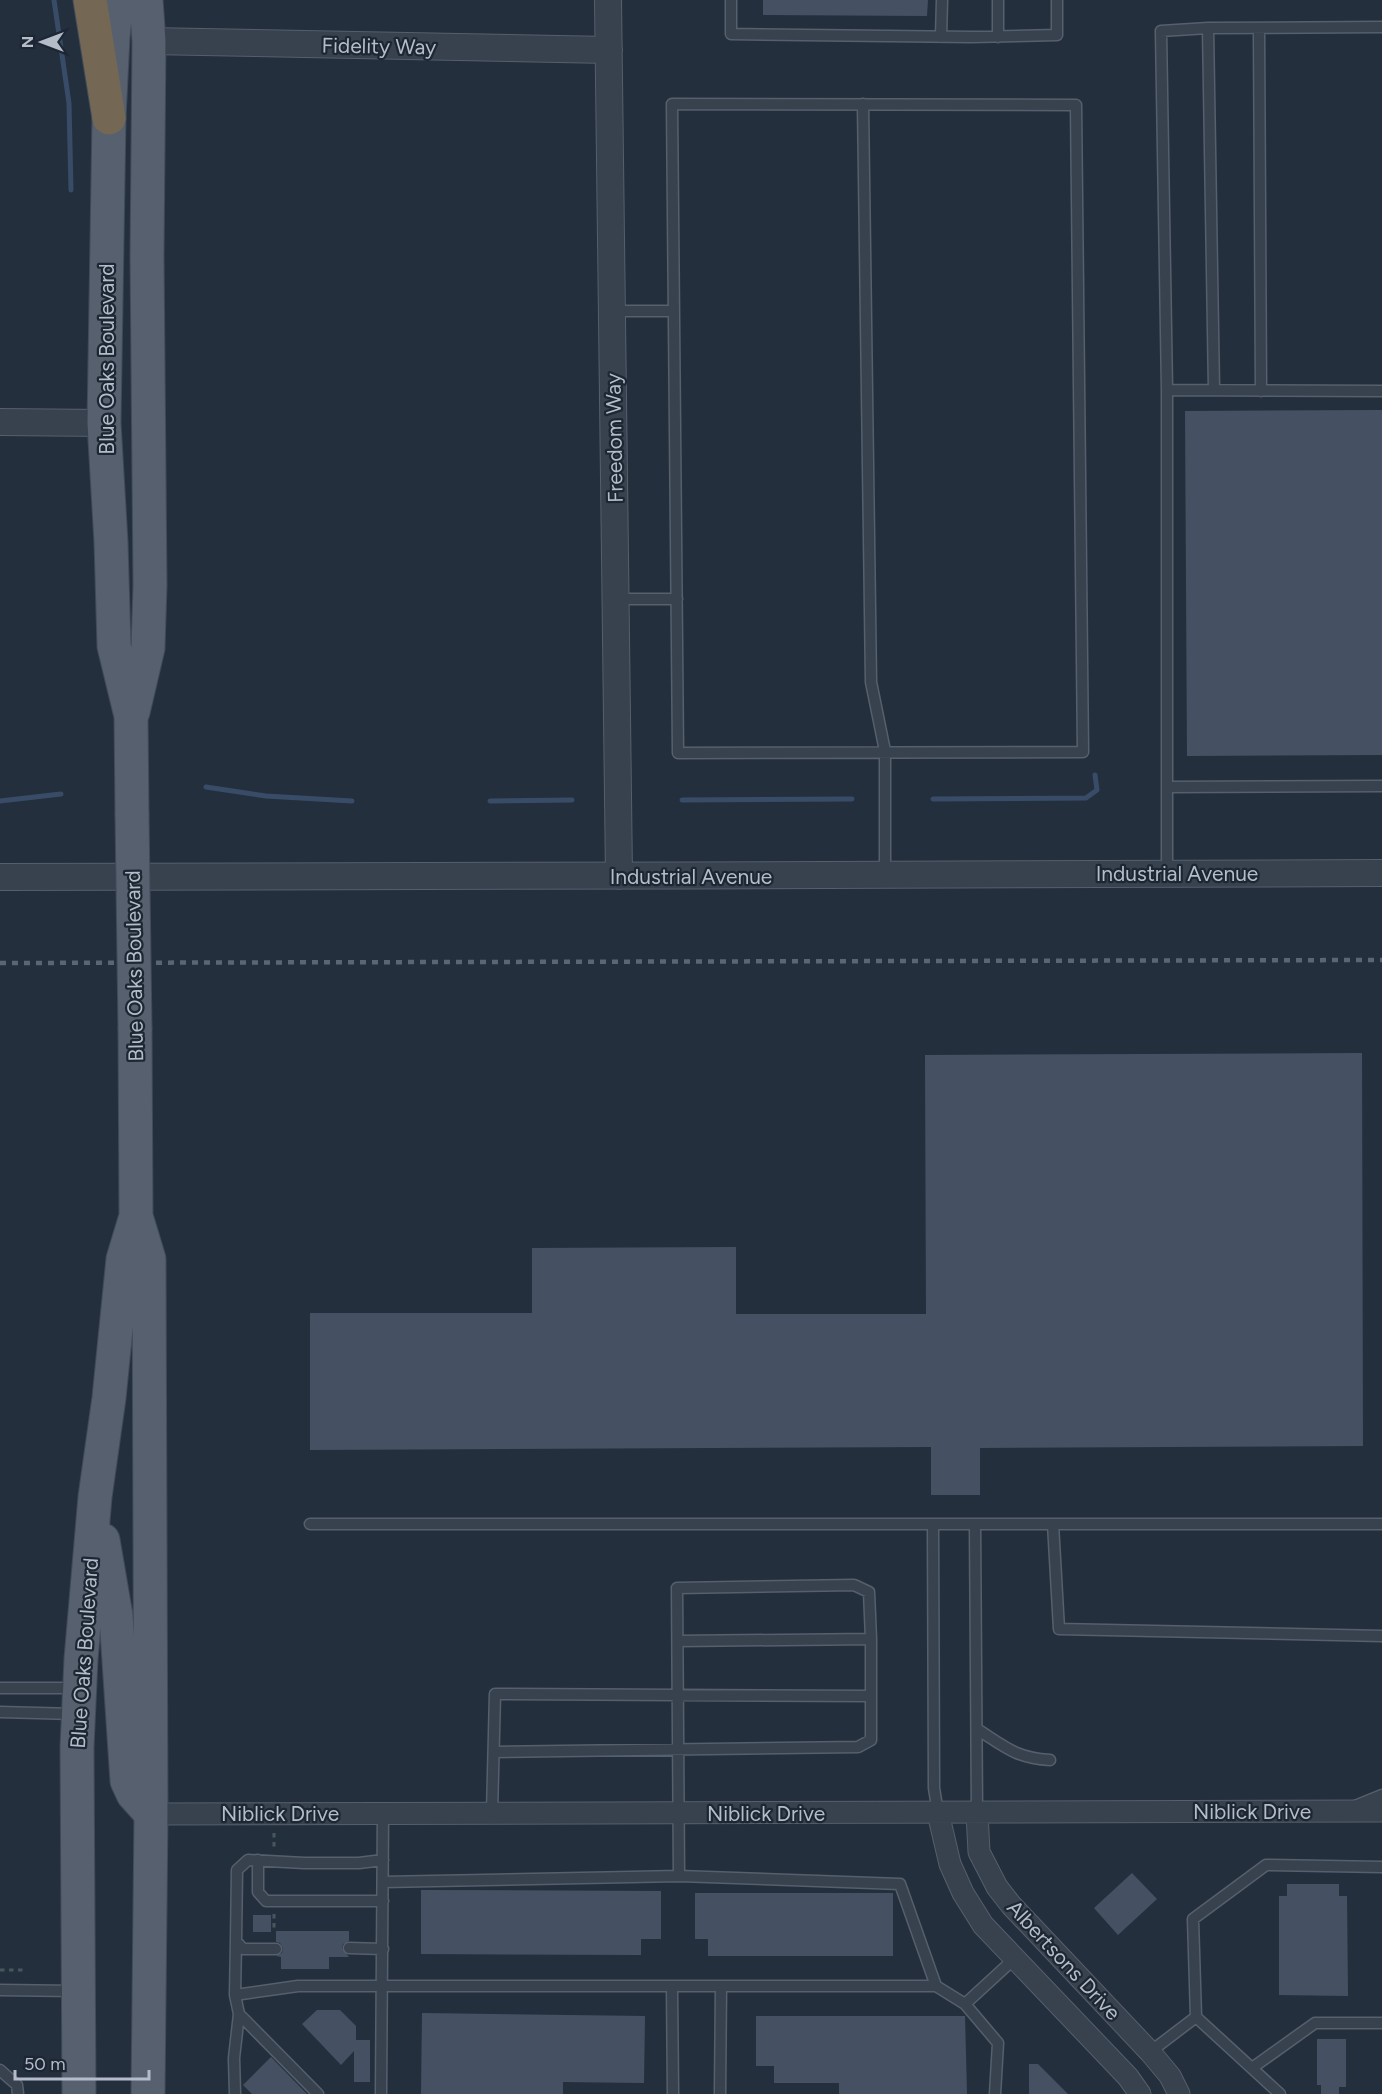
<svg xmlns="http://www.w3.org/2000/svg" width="1382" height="2094" viewBox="0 0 1382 2094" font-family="Figtree,sans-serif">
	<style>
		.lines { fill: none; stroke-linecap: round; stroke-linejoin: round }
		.stream { stroke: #394c67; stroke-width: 5 }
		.building { fill: #455162 }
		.service-casing { stroke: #565f6c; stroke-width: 13 }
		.minor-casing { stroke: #565f6c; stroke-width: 23 }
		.tertiary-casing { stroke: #565f6c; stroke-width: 28 }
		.primary-casing { stroke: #414a57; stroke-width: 35 }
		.motorway-casing { stroke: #434c59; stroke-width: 35 }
		.path { stroke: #44595c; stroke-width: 3; stroke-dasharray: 4.5 4.5; stroke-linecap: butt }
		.service { stroke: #38414e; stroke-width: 10 }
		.minor { stroke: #38414e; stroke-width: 21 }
		.tertiary { stroke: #38414e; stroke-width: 26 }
		.primary { stroke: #56606e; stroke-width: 33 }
		.motorway { stroke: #746855; stroke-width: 33 }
		.rail { stroke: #5a6575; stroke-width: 4.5; stroke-dasharray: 6 6; stroke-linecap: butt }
		.primary-bridge-casing { stroke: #414a57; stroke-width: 35; stroke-linecap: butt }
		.primary-bridge { stroke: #56606e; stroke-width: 33 }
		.labels { text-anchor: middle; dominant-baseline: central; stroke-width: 4.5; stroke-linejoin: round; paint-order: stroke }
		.street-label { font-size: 21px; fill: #b4bcc9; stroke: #1d2633 }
	</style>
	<rect width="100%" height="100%" fill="#242f3e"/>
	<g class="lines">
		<path class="stream" d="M 54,0 L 69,103 L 71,190
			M 206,787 L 266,796 L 352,801
			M 933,799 L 1086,798 L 1097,790 L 1095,775
			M 682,800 L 852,799
			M 0,801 L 61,794
			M 490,801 L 572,800"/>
	</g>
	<path class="building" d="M 763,0 L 928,0 L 927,16 L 763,15 Z
		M 1382,410 L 1382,755 L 1187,756 L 1185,411 Z
		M 1362,1053 L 1363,1446 L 980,1448 L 980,1495 L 931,1495 L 931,1447 L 310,1450 L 310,1313 L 532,1313 L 532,1248 L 736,1247 L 736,1314 L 926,1314 L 925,1055 Z
		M 1132,1873 L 1157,1899 L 1118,1935 L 1094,1908 Z
		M 1287,1884 L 1339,1884 L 1339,1896 L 1347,1896 L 1348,1996 L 1279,1995 L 1279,1896 L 1287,1896 Z
		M 421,1890 L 661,1891 L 661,1939 L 641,1939 L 641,1955 L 421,1954 Z
		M 695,1893 L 893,1893 L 893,1956 L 708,1956 L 708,1939 L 695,1939 Z
		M 253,1915 L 271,1915 L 271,1932 L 253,1932 Z
		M 276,1931 L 349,1931 L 349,1941 L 343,1944 L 342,1948 L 349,1957 L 329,1957 L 329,1969 L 281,1969 L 281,1957 L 276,1956 L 282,1953 L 283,1948 L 280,1943 L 276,1942 Z
		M 317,2010 L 340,2010 L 356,2026 L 356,2040 L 370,2040 L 370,2082 L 354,2082 L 354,2051 L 341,2065 L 302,2024 Z
		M 422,2013 L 645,2016 L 644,2083 L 563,2082 L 563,2094 L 421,2094 Z
		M 756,2016 L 965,2016 L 967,2094 L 839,2094 L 839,2083 L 774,2083 L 774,2066 L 756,2066 Z
		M 1317,2039 L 1346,2039 L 1346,2087 L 1339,2087 L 1339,2094 L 1321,2094 L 1321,2085 L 1317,2085 Z
		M 271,2057 L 307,2094 L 252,2094 L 243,2085 Z
		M 1029,2064 L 1038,2064 L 1068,2094 L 1029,2094 Z"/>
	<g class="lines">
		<g class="service-casing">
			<path id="service" d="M 731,0 L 731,34 L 971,37 L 1057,35 L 1057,0
				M 1259,28 L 1261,391
				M 941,37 L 942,0
				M 998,37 L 998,0
				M 672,104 L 1076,105 L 1083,752 L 678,753 Z
				M 863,104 L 871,682 L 885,751 L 885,874
				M 612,311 L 674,311
				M 1167,390 L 1382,391
				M 1214,390 L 1208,28 L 1382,27
				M 616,599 L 677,599
				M 1167,787 L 1382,786
				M 1167,873 L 1167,390 L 1161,31 L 1208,28
				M 310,1524 L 1382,1524
				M 933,1524 L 934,1788 L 938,1813
				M 975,1524 L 977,1813
				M 1053,1524 L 1059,1629 L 1382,1636
				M 678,1641 L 871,1639 L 871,1696
				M 0,1688 L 76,1688
				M 0,1712 L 75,1714
				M 977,1729 C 1005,1747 1016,1758 1050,1760
				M 1355,1806 L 1382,1795
				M 492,1813 L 495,1694 L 871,1696 L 871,1740 L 858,1747 L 494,1752
				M 258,1860 L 258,1892 L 266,1901 L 383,1901
				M 383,1882 L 679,1876
				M 349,1948 L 383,1949
				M 276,1949 L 243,1949 L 236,1941 L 237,1870 L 248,1860 L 304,1863 L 359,1863 L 383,1860
				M 936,1986 L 965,2004 L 998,2043 L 995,2094
				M 672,1987 L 673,2094
				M 0,1990 L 75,1991
				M 235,1995 L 298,1986 L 936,1986 L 900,1884 L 679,1876 L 677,1588 L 854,1585 L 869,1592 L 871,1639
				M 965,2004 L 1014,1959
				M 239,2014 L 318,2094
				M 1150,2052 L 1196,2017
				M 1252,2068 L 1315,2023 L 1382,2023
				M 0,2070 L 17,2085 L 18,2094
				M 235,2094 L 234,2058 L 239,2014 L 235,1995 L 236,1941
				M 381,2094 L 383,1813
				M 720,2094 L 721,1986
				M 1280,2094 L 1196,2017 L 1193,1919 L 1266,1865 L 1382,1867"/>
		</g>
		<g class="minor-casing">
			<path id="minor" d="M 938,1813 L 950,1864 L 963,1893 L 983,1925 L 1128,2077 L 1140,2094
				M 977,1813 L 979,1852 L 997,1887 L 1011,1905 L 1150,2052 L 1170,2076 L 1179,2094
				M 151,1814 L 1382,1811"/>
		</g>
		<g class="tertiary-casing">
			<path id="tertiary" d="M 608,0 L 619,876
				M 149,41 L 609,50
				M 0,422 L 104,423
				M 0,877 C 461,878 921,873 1382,873"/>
		</g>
		<g class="primary-casing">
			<path id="primary" d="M 117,0 L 113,37 L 109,118 L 104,423 L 111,542 L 114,646 L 131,716 L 132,814
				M 133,712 L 148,648 L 150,585 L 147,256 L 149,41 L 146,0
				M 135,1029 L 136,1216 L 149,1259 L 151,1814 L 148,2094
				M 103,1540 L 116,1616 L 127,1781 L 133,1794 L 151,1814
				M 79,2094 L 77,1747 L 81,1659 L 95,1497 L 109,1398 L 123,1259 L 136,1216"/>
		</g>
		<g class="motorway-casing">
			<path id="motorway" d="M 90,0 L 109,118"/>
		</g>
		<path class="path" d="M 274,1833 L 274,1847
			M 274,1914 L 274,1932
			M 0,1970 L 24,1970"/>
		<use href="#service" class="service"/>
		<use href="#minor" class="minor"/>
		<use href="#tertiary" class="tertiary"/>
		<use href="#primary" class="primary"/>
		<use href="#motorway" class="motorway"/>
		<path class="rail" d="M 0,963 L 1382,960"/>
		<g class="primary-bridge-casing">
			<path id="primary-bridge" d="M 132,814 L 135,1029"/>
		</g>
		<use href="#primary-bridge" class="primary-bridge"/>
	</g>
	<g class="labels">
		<g class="street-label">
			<text transform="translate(379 46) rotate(1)">Fidelity Way</text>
			<text transform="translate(106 359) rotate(-90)">Blue Oaks Boulevard</text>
			<text transform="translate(614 438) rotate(-91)">Freedom Way</text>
			<text x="1177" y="873">Industrial Avenue</text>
			<text x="691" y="876">Industrial Avenue</text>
			<text transform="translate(134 966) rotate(-91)">Blue Oaks Boulevard</text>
			<text transform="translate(84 1653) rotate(-86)">Blue Oaks Boulevard</text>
			<text x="1252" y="1811">Niblick Drive</text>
			<text x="280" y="1813">Niblick Drive</text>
			<text x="766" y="1813">Niblick Drive</text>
			<text transform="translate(1064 1960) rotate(47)">Albertsons Drive</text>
		</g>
	</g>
	<g transform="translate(42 42) rotate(270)" stroke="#1d2633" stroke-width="4.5" paint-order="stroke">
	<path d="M0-4.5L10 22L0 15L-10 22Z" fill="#b4bcc9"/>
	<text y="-9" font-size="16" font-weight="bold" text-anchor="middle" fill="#b4bcc9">N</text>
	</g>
	<path d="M15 2070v9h134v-9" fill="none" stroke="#b4bcc9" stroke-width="3"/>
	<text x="24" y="2070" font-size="18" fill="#b4bcc9" stroke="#1d2633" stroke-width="4.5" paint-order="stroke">50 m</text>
</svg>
